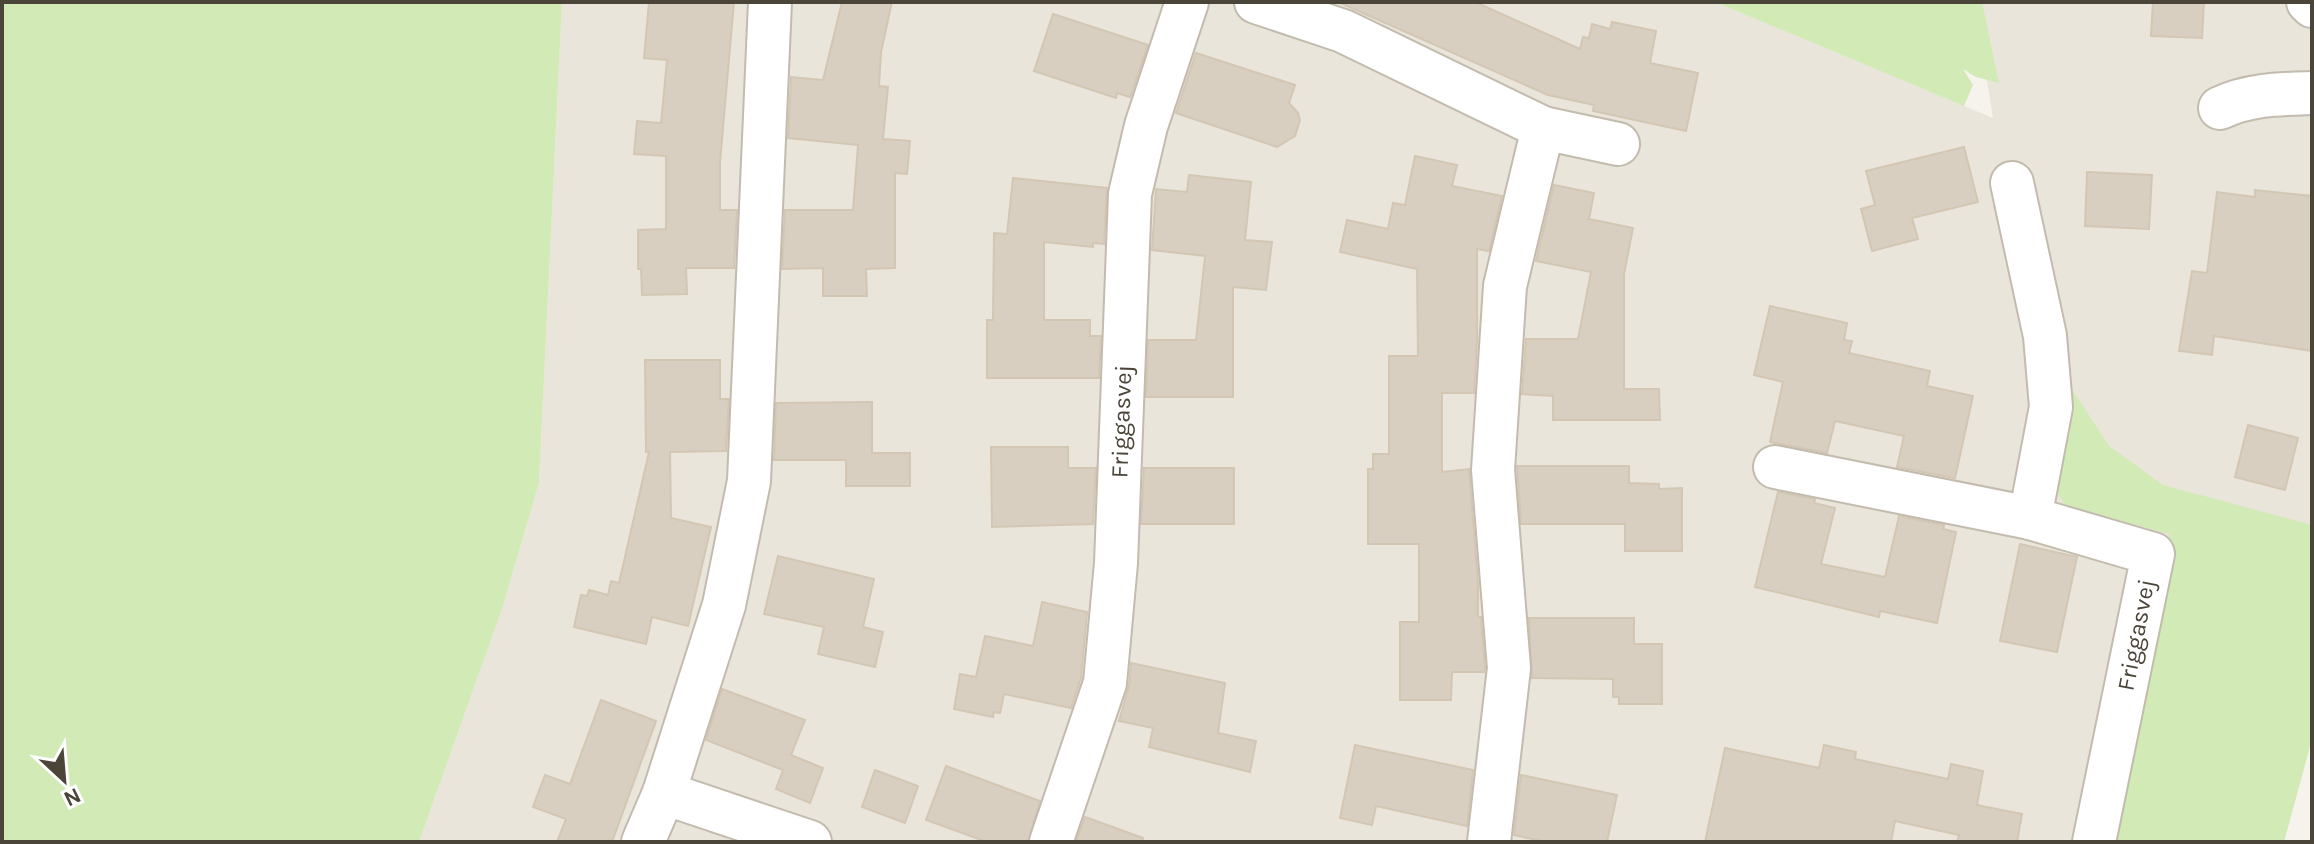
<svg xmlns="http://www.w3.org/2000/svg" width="2314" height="844" viewBox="0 0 2314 844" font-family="Karla,sans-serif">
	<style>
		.residential { fill: #eae5da }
		.green { fill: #d2eab5 }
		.building { fill: #d8cfc1; stroke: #d3c7b4; stroke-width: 2 }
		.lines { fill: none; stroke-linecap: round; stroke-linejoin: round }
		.street-casing { stroke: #c2bbae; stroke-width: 46 }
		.street { stroke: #fff; stroke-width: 42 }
		.labels { text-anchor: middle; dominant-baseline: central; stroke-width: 8; stroke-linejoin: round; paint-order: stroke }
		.street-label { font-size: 24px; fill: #4b4439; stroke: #fff }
	</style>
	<rect width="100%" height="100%" fill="#f6f3ec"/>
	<path class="residential" d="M 562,2 L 1715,2 L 1993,118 L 1974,2 L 2312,2 L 2312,530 L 2117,842 L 419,842 L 502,609 L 539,483 Z"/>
	<path class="green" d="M 2,2 L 562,2 L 539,483 L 502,609 L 419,842 L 2,842 Z
		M 1715,2 L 1982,2 L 1999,83 L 1976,77 L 1963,69 L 1973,85 L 1964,106 Z
		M 2072,389 L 2109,446 L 2163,485 L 2312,525 L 2312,739 L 2284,842 L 2105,842 L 2169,534 L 2065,505 L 2051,483 Z"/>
	<path class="building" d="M 649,2 L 734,2 L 720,162 L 720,210 L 737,210 L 734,268 L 686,268 L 687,294 L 642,295 L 641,269 L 638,269 L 638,230 L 666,229 L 666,156 L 634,154 L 637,121 L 661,123 L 667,60 L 644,58 Z
		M 842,2 L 892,2 L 881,52 L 879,86 L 888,87 L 883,139 L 910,141 L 907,174 L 895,173 L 895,268 L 866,269 L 867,296 L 823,296 L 823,268 L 782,269 L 785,210 L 853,210 L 858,145 L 788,138 L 791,77 L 823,80 Z
		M 1338,2 L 1475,2 L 1580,49 L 1583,37 L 1589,38 L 1592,24 L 1610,29 L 1612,22 L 1656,31 L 1650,63 L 1698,73 L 1686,131 L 1593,111 L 1594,105 L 1548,95 Z
		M 2153,2 L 2204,2 L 2202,38 L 2151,36 Z
		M 1053,14 L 1148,45 L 1130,97 L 1117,93 L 1116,98 L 1034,71 Z
		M 1196,53 L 1295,85 L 1289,103 L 1298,113 L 1300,120 L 1295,136 L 1277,147 L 1176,113 Z
		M 1964,147 L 1978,202 L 1912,218 L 1918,239 L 1872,251 L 1861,209 L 1875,205 L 1866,171 Z
		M 1415,156 L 1457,165 L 1452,186 L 1502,196 L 1489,251 L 1477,249 L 1477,341 L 1474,393 L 1442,393 L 1442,472 L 1469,469 L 1478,583 L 1478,617 L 1481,617 L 1485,668 L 1484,672 L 1452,672 L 1451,700 L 1400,700 L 1400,622 L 1419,622 L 1419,544 L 1368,544 L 1368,469 L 1373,469 L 1373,454 L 1389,454 L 1389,356 L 1418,356 L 1417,269 L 1340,252 L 1347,220 L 1388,229 L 1393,203 L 1405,205 Z
		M 2087,172 L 2152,175 L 2149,229 L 2085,226 Z
		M 1189,175 L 1251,182 L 1245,240 L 1272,242 L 1266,290 L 1233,287 L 1233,397 L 1146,397 L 1148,340 L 1196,340 L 1205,256 L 1152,250 L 1156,189 L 1187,192 Z
		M 1013,178 L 1107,188 L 1104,244 L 1093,243 L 1093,247 L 1044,242 L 1044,320 L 1090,320 L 1090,336 L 1101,336 L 1099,378 L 987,378 L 987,320 L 993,320 L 994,233 L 1007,234 Z
		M 1554,185 L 1594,193 L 1589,219 L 1633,228 L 1624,274 L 1624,389 L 1659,389 L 1660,420 L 1553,420 L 1553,396 L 1522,394 L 1526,339 L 1578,339 L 1591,272 L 1536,261 Z
		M 2255,190 L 2312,196 L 2312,351 L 2214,336 L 2212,355 L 2179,351 L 2192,271 L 2207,273 L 2217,192 L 2255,197 Z
		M 1770,306 L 1847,323 L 1844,340 L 1852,341 L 1849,353 L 1930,371 L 1927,386 L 1973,396 L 1955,478 L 1897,467 L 1904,436 L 1835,421 L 1827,453 L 1770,442 L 1783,382 L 1754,375 Z
		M 645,360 L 720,360 L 720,399 L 729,399 L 726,451 L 670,452 L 671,518 L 711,527 L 688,626 L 652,617 L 646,644 L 574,627 L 581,595 L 587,596 L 589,590 L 608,595 L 611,581 L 619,583 L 649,452 L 646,452 Z
		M 872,402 L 872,453 L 910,453 L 910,486 L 846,486 L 846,460 L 774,460 L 776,403 Z
		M 2248,425 L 2298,438 L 2285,490 L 2235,477 Z
		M 991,447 L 1068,447 L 1068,468 L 1096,468 L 1093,524 L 992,527 Z
		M 1517,466 L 1629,466 L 1629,483 L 1659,484 L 1659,489 L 1682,488 L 1682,551 L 1625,551 L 1625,524 L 1521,524 Z
		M 1144,468 L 1234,468 L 1234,524 L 1141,524 Z
		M 1778,492 L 1815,499 L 1814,503 L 1835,508 L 1821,564 L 1885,577 L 1899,516 L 1944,525 L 1943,529 L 1956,532 L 1937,623 L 1880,611 L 1879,617 L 1755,587 Z
		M 2020,544 L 2077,557 L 2057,652 L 2000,641 Z
		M 778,556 L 874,579 L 863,627 L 883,632 L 875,667 L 818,654 L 824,627 L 764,614 Z
		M 1042,602 L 1087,612 L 1081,678 L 1071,708 L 1004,694 L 1000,713 L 994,712 L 993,717 L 954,709 L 960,674 L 976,677 L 985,636 L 1033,646 Z
		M 1529,618 L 1634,618 L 1634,644 L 1662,644 L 1662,704 L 1619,704 L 1619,697 L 1613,697 L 1613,679 L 1532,678 Z
		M 1131,663 L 1225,683 L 1218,733 L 1256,741 L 1250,772 L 1149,747 L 1153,728 L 1119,721 L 1129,686 Z
		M 722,689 L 805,720 L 791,755 L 823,768 L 810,803 L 776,789 L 783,770 L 706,740 Z
		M 601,700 L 656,721 L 612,842 L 557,842 L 566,819 L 533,807 L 545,775 L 570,784 Z
		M 1355,745 L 1473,770 L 1467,826 L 1376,806 L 1372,825 L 1340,818 Z
		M 1824,745 L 1856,752 L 1855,759 L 1948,779 L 1951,764 L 1983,771 L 1977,805 L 2022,814 L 2017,842 L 1957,842 L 1959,835 L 1895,821 L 1891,842 L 1705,842 L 1725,748 L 1819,768 Z
		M 946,766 L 1040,801 L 1028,842 L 987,842 L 926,820 Z
		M 875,770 L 918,786 L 905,823 L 862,807 Z
		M 1521,775 L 1617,795 L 1607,842 L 1546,842 L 1514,835 Z
		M 1085,817 L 1143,838 L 1142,842 L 1076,842 Z"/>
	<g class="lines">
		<g class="street-casing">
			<g id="street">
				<path d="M 1256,2 L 1343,31 L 1543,128 L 1505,286 L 1493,470 L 1509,668 L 1489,842"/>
				<path d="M 2308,2 L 2312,6"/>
				<path d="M 2220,108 C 2250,94 2280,94 2312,93"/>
				<path d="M 1543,128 L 1618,144"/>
				<path d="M 2012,183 L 2045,336 L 2051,407 L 2030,518"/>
				<path d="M 1775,467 L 2030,518 L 2153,554 L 2094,842"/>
				<path d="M 664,793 L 724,605 L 749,481 L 770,2"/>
				<path d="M 643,842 L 664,793 L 810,842"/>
				<path id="s1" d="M 1051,842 L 1105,683 L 1116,563 L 1130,194 L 1146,126 L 1187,2"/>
			</g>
		</g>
		<use href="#street" class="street"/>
	</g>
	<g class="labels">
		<g class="street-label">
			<text stroke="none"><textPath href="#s1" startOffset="430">Friggasvej</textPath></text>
			<text transform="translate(2136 635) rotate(-79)">Friggasvej</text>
		</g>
	</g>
	<rect width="2314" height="844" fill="none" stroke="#4b4439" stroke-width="8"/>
	<g transform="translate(64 780) rotate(154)" stroke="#ffffff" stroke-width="6" paint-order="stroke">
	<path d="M0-6L14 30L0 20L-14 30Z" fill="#4b4439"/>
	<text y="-12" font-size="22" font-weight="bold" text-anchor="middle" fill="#4b4439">N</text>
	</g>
</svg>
